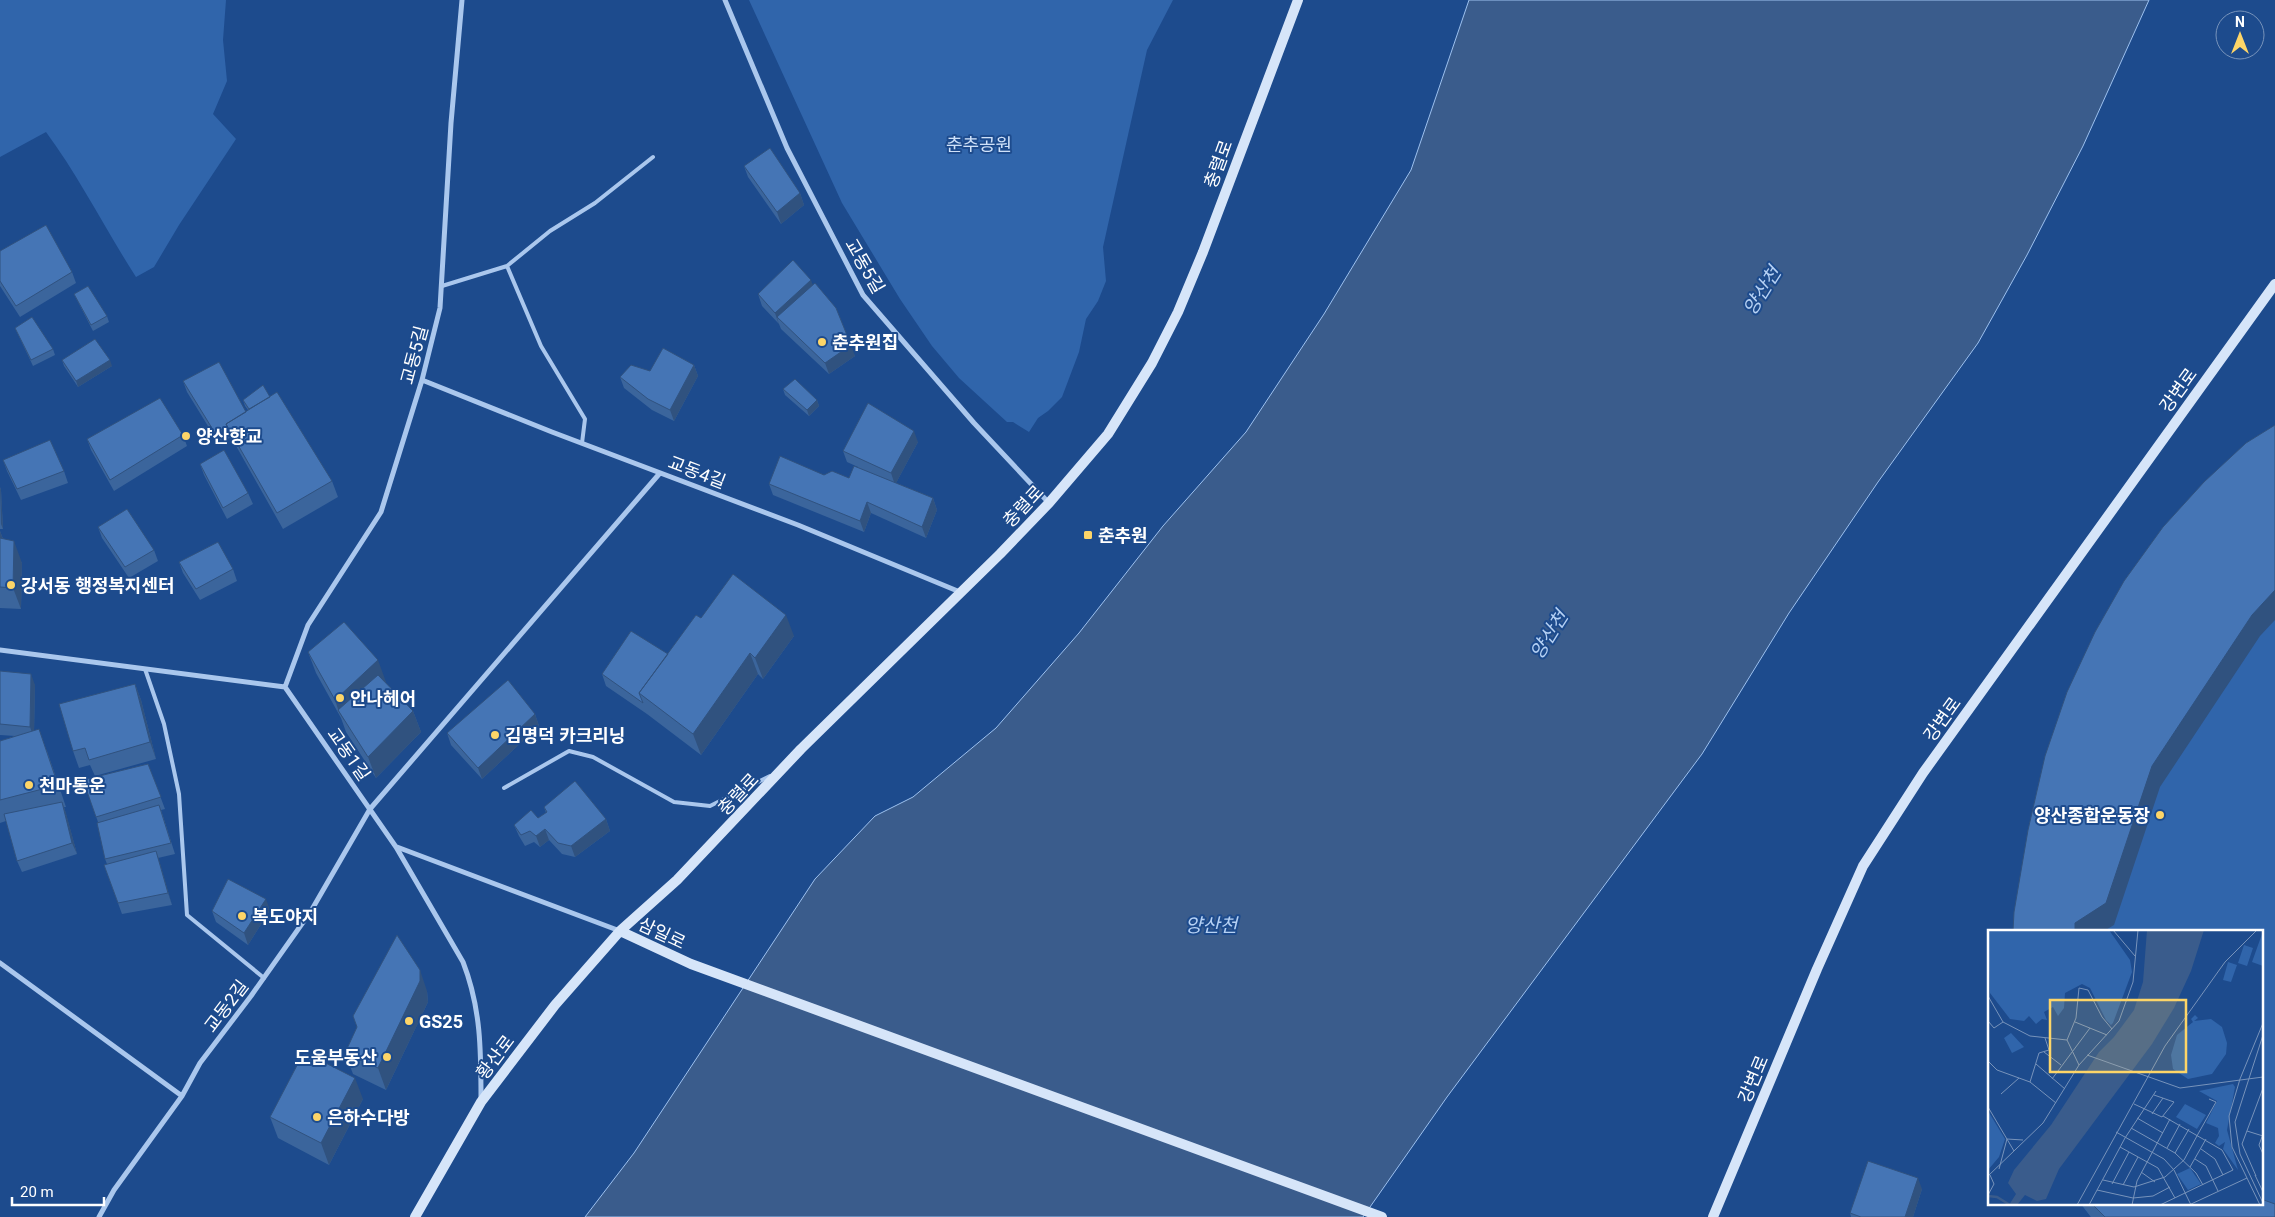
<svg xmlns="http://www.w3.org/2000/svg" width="2275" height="1217" viewBox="0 0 2275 1217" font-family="Roboto,'Noto Sans KR',sans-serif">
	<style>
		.green { fill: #3065ab }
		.water { fill: #3a5c8c; stroke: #9dc1ef }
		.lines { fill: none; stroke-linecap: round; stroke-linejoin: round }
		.lane { stroke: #aac7ed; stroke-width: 4 }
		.street { stroke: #aac7ed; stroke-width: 5 }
		.secondary { stroke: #d6e5f9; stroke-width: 10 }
		.wall { fill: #3b659c }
		.shaded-wall { fill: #30527f }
		.building { fill: #4575b5; stroke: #30527f }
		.poi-dot { fill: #fdd568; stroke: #1d4b8d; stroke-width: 2 }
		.labels { text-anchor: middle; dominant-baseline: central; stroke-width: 4; stroke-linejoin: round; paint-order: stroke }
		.park-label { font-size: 18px; fill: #cfe1f9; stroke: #1d4b8d }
		.street-label { font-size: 18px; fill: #fff; stroke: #1d4b8d }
		.poi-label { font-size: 18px; font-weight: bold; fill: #fff; stroke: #1d4b8d; text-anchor: start }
		.water-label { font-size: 19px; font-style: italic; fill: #b6d1f4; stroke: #1d4b8d }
		.inset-river { fill: none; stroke: #3a5c8c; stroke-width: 2.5 }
		.inset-road { fill: none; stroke: #7793bb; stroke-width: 1 }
		.view { fill: #fdd568; fill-opacity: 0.15; stroke: #fdd568; stroke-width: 2.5 }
		.inset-edge { fill: none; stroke: #fff; stroke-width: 2.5 }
	</style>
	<rect width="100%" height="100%" fill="#1d4b8d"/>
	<path class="green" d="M 0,0 L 226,0 L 223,40 L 227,81 L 213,114 L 236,139 L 179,225 L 154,267 L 136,277 C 105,229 80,178 46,132 L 0,157 Z
		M 749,0 L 1173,0 L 1147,50 L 1103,247 L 1106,281 L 1098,301 L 1086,319 L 1079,352 L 1062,397 L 1048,411 L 1038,418 L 1029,432 L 1013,422 L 1007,422 L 959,378 L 932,346 L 900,299 L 842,203 Z
		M 2275,451 L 2275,1217 L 2091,1217 L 2080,1203 L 2261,1203 L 2261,931 L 2022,931 Z"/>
	<path class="water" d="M 1469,0 L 2149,0 L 2083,146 L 2027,255 L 1978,343 L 1878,482 L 1789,613 L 1702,754 L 1447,1097 L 1363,1217 L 585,1217 L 634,1153 L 815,879 L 875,816 L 913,797 L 996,728 L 1079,633 L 1163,526 L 1246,432 L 1324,314 L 1411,170 Z"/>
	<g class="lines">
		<path class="lane" d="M 507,266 L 541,346 L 585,419 L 582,443
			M 442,286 L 507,266 L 550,231 L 595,203 L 653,157
			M 145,669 L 164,724 L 179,794 L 187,915 L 264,978
			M 504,788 L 569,751 L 593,757 L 674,802 L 710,806 L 770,776"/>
		<path class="street" d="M 725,0 L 787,148 L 863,295 L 974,423 L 1049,503
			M 422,380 L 552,432 L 798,525 L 960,592
			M 0,650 L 285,687 L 396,847 L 463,962 C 481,1008 481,1051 481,1099
			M 285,687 L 308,625 L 381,512 L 422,380 L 440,308 L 451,123 L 462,0
			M 397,847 L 620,931
			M 0,963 L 182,1096
			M 99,1217 L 114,1190 L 182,1096 L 200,1063 L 251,996 L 311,911 L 370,809 L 660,473"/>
		<path class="secondary" d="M 620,931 L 691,964 L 1382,1217
			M 415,1217 L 481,1102 L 555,1005 L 620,931 L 677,880 L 801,749 L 1000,554 L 1049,503 L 1108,434 L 1152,363 L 1178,312 L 1203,252 L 1298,0
			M 1713,1217 L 1817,969 L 1863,866 L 1923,773 L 2275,284"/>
	</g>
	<path class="wall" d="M 744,166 L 800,193 L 804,205 L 781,224 L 748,177 Z
		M 0,251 L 72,272 L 76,283 L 20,317 L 0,286 Z
		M 813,285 L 855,356 L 829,374 L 781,329 L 779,324 L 762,306 L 758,294 Z
		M 74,294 L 107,316 L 109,322 L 93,331 L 77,300 Z
		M 15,328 L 53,349 L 55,355 L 33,366 Z
		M 62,360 L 112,366 L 78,387 L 64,366 Z
		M 694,365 L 698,376 L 674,421 L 652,410 L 624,388 L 620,377 Z
		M 183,381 L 246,412 L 248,410 L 245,406 L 243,400 L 270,397 L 332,481 L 338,497 L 283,529 L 231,437 L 219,444 L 187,392 Z
		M 783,389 L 817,400 L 819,406 L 809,416 L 785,395 Z
		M 183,435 L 187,446 L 114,491 L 91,450 L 87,439 Z
		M 918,442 L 896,483 L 933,498 L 937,510 L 926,538 L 871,513 L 864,532 L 773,495 L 769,484 L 824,475 L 849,478 L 858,467 L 847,462 L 843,451 Z
		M 3,460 L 64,471 L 68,483 L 21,500 L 7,471 Z
		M 200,464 L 248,493 L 253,504 L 227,519 L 204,475 Z
		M 0,487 L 1,490 L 3,529 L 0,529 Z
		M 98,527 L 154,550 L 158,561 L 129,578 L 102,538 Z
		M 0,531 L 3,539 L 22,563 L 21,609 L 0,608 Z
		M 179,562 L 233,569 L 237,581 L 200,600 L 183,573 Z
		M 701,618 L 794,636 L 763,679 L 758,674 L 701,755 L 647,714 L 606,686 L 602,674 L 668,654 Z
		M 308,652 L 386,682 L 385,682 L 413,711 L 421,732 L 376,778 L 346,732 L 341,718 L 316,673 Z
		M 0,671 L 35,685 L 34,731 L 47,751 L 66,807 L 64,807 L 77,854 L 22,872 L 17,861 L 6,821 L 0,823 L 0,741 L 15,736 L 0,735 Z
		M 135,684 L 141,700 L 156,759 L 95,776 L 90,765 L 79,768 L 73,751 Z
		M 535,714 L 539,726 L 482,779 L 451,745 L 447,733 Z
		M 148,764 L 165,809 L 161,810 L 175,854 L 158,858 L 172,905 L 122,914 L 104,865 L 107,864 L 105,859 L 98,822 L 83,780 Z
		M 544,807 L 606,819 L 610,831 L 575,857 L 562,854 L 549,840 L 540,847 L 534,842 L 525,846 L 519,836 L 514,825 L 538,818 L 546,813 Z
		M 270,910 L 248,945 L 216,922 L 212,911 Z
		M 427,991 L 428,1002 L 386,1090 L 353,1074 L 345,1053 Z
		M 363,1099 L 329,1165 L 278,1138 L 270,1117 Z
		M 1922,1189 L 1913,1217 L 1851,1217 L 1850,1213 Z
		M 2081,1203 L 2261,1203 L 2275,1217 L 2091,1217 Z"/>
	<path class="shaded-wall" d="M 800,193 L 804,205 L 781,224 L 777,212 Z
		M 811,280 L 815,291 L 777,317 L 779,325 L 775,313 Z
		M 851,345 L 855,356 L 829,374 L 825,363 Z
		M 110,360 L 112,366 L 78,387 L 76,381 Z
		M 694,365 L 698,376 L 674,421 L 670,410 Z
		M 817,400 L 819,406 L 809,416 L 807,410 Z
		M 914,431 L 918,442 L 895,485 L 891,473 Z
		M 0,487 L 1,490 L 3,529 L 1,524 Z
		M 933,498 L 937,510 L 926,538 L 922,527 Z
		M 867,502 L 871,513 L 864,532 L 860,521 Z
		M 0,531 L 3,539 L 0,548 Z
		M 14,541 L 22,563 L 21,609 L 13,588 Z
		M 2275,590 L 2275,620 L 2260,636 L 2160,787 L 2114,925 L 2104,931 L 2075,931 L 2075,923 L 2152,766 L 2252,615 Z
		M 786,615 L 794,636 L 763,679 L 755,658 Z
		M 750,653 L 758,674 L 701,755 L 693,734 Z
		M 378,660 L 386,682 L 344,720 L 339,712 L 335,700 Z
		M 31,674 L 35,685 L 34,738 L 30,727 Z
		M 135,684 L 141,700 L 156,759 L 150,742 Z
		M 413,711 L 421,732 L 376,778 L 368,757 Z
		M 535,714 L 539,726 L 482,779 L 478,768 Z
		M 62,802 L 66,813 L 77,854 L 72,843 Z
		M 606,819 L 610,831 L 575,857 L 571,846 Z
		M 545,829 L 549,840 L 540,847 L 536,836 Z
		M 156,851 L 160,863 L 172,905 L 168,893 Z
		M 266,899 L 270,910 L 248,945 L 244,933 Z
		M 420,970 L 427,991 L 428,1002 L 386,1090 L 378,1068 Z
		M 355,1078 L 363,1099 L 329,1165 L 321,1143 Z
		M 1918,1178 L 1922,1189 L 1913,1217 L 1905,1217 Z"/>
	<path class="building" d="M 770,148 L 800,193 L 777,212 L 744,166 Z
		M 46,225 L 72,272 L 16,306 L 0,281 L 0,251 Z
		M 793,260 L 811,280 L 775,313 L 758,294 Z
		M 815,283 L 836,308 L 851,345 L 825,363 L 777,317 Z
		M 88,286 L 107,316 L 91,325 L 74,294 Z
		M 32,317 L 53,349 L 31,360 L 15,328 Z
		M 95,339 L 110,360 L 76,381 L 62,360 Z
		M 663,348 L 694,365 L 670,410 L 648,399 L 620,377 L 631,365 L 650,371 Z
		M 219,362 L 246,412 L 226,424 L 227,426 L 215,433 L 183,381 Z
		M 795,379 L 817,400 L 807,410 L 783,389 Z
		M 263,385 L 270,397 L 249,409 L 243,400 Z
		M 277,392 L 332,481 L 277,513 L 226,424 Z
		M 160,398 L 183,435 L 110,480 L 87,439 Z
		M 868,403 L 914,431 L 891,473 L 843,451 Z
		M 2275,425 L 2275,590 L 2252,615 L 2152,766 L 2106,903 L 2075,923 L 2075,931 L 2013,931 L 2014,912 L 2028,830 L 2045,756 L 2067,692 L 2095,632 L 2124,581 L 2163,527 L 2204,482 L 2246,443 Z
		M 50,440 L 64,471 L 17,489 L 3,460 Z
		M 224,450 L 248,493 L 223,508 L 200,464 Z
		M 780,456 L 824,475 L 832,471 L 849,478 L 854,466 L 933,498 L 922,527 L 867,502 L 860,521 L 769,484 Z
		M 127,509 L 154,550 L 125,567 L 98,527 Z
		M 0,538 L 14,541 L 13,588 L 0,587 Z
		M 218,542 L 233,569 L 196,589 L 179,562 Z
		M 733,574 L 786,615 L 755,658 L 750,653 L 693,734 L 639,693 L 696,615 L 701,618 Z
		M 344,622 L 378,660 L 335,700 L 308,652 Z
		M 631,631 L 668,654 L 639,693 L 643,703 L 602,674 Z
		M 0,671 L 31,674 L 30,727 L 0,724 Z
		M 378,675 L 413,711 L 368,757 L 338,710 Z
		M 508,680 L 535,714 L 478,768 L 447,733 Z
		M 135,684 L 150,742 L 89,760 L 85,748 L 73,751 L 59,704 Z
		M 39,729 L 58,785 L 0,800 L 0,741 Z
		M 148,764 L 161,797 L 96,817 L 83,780 Z
		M 575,781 L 606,819 L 571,846 L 558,843 L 545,829 L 536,836 L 530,831 L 521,835 L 514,825 L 531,810 L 538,818 L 547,812 L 544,807 Z
		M 62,802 L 72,843 L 17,861 L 4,814 Z
		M 159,805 L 171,843 L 105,859 L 97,823 Z
		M 156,851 L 168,893 L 118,903 L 104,865 Z
		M 228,879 L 266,899 L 244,933 L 212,911 Z
		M 397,935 L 420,970 L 420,981 L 378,1068 L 345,1053 L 357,1027 L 353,1016 Z
		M 304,1052 L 355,1078 L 321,1143 L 270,1117 Z
		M 1868,1161 L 1918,1178 L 1905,1217 L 1861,1217 L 1850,1213 Z
		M 2261,1199 L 2275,1204 L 2275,1217 L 2105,1217 L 2091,1203 L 2261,1203 Z"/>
	<g class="poi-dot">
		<circle cx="822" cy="342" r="5"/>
		<circle cx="186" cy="436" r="5"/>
		<rect x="1083" y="530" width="10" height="10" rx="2.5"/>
		<circle cx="11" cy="585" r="5"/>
		<circle cx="340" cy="698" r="5"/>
		<circle cx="495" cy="735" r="5"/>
		<circle cx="29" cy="785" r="5"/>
		<circle cx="2160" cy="815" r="5"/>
		<circle cx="242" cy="916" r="5"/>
		<circle cx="409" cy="1021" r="5"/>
		<circle cx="387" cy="1057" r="5"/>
		<circle cx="317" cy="1117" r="5"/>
	</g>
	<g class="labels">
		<g class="park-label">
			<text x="979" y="144">춘추공원</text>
		</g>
		<g class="street-label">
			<text transform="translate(1218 164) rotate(-70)">충렬로</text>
			<text transform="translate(865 266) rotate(60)">교동5길</text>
			<text transform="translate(414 355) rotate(-75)">교동5길</text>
			<text transform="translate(2178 390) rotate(-54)">강변로</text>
			<text transform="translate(697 472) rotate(21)">교동4길</text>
			<text transform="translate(1023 506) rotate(-47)">충렬로</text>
			<text transform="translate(1942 719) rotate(-54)">강변로</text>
			<text transform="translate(349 754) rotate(55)">교동1길</text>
			<text transform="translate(738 794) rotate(-47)">충렬로</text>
			<text transform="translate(662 933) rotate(25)">삼일로</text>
			<text transform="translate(226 1006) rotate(-53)">교동2길</text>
			<text transform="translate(495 1057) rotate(-53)">황산로</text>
			<text transform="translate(1753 1079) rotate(-67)">강변로</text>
		</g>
		<g class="poi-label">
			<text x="832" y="342">춘추원집</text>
			<text x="196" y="436">양산향교</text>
			<text x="1098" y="535">춘추원</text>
			<text x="21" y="585">강서동 행정복지센터</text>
			<text x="350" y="698">안나헤어</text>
			<text x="505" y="735">김명덕 카크리닝</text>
			<text x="39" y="785">천마통운</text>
			<text x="2150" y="815" text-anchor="end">양산종합운동장</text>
			<text x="252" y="916">복도야지</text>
			<text x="419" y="1021">GS25</text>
			<text x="377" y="1057" text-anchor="end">도움부동산</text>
			<text x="327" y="1117">은하수다방</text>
		</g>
		<g class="water-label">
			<text transform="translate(1762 291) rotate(-58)">양산천</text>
			<text transform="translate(1549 635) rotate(-58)">양산천</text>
			<text x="1211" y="925">양산천</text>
		</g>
	</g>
	<g transform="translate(1988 930)">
		<rect width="275" height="275" fill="#1d4b8d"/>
		<path d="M 0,0 L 121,0 L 142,30 L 144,42 L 125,93 L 123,95 L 118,90 L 102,58 L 94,54 L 77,63 L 76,78 L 70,86 L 65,77 L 56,82 L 59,90 L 54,89 L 48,94 L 41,86 L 36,91 L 22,89 L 2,63 ZM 274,4 L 275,4 L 275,36 L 264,32 ZM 256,15 L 265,18 L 259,36 L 250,33 ZM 240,32 L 249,35 L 243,52 L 235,50 ZM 207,85 L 210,88 L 206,91 L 223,89 L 234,97 L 239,113 L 238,124 L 224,144 L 200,149 L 185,139 L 183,125 L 189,105 L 205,92 L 203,89 ZM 23,103 L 36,117 L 24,123 L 16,108 ZM 245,154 L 247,157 L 239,200 L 250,240 L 235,219 L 237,212 L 231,216 L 227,213 L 231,206 L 230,198 L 218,193 L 229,171 L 211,161 ZM 197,174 L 218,185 L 209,199 L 188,187 ZM 0,181 L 17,209 L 11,227 L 0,240 ZM 202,238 L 213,254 L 200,260 L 189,244 Z" fill="#3065ab"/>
		<path d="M 159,0 L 216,0 L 203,41 L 186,78 L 164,114 L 71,239 L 58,269 L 49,271 L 37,265 L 29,275 L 21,275 L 28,264 L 20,253 L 26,240 L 63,195 L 111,122 L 126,107 L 146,80 L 155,52 Z" fill="#3a5c8c"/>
		<path class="inset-river" d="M 0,266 L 9,267 L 22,275"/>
		<path class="inset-road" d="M 125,0 L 147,26M 0,66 L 15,92M 0,91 L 6,98 L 15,92 L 42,106 L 79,110 L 91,135M 87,92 L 119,105M 275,105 L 247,192 L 252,224 L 275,273M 79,110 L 88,88 L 91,58 L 100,60 L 114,87 L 124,99M 56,122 L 73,135M 99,125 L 192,158 L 275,147M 0,131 L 9,140 L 42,152 L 68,173M 48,134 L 77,159M 64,149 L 102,98M 42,152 L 51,123 L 61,120 L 57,108M 13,164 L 31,148M 146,174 L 174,187 L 186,172 L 166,165M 0,177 L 26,221M 164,184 L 175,168M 149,188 L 175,203M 143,198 L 187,223 L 208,243 L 215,255M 259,201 L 275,206M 128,202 L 176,229 L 186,240 L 203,275M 275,204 L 271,215 L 275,224M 132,217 L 170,238 L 187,268M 179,218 L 192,194M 213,219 L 227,229 L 235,245M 187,223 L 201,199M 207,229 L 218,236 L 230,261M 202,237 L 218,209M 11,239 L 19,209 L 35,210M 153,242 L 167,252M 267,245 L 275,262M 0,246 L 55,193 L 91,135 L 131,91 L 145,52 L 150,0M 268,246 L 254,214 L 275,158M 115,250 L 146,257 L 177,247 L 196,230 L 210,204 L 228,172 L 221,169M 124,254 L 141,222M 135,255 L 150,227M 109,260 L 145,268 L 165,266 L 182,257M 0,265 L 6,254 L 2,245M 89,275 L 177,116 L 237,32 L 269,0M 101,275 L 137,208 L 168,161M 144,275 L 149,251 L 182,189M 172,275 L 245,240 L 234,220 L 175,186M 201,275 L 259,248M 272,275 L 244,217 L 241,186 L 252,149 L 275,93"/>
		<path class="view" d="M 62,70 L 198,70 L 198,142 L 62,142 Z"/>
		<rect width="275" height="275" class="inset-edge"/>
	</g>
	<g transform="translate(2240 35)"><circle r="24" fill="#1d4b8d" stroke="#7793bb"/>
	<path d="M0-4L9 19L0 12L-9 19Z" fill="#fdd568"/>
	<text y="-8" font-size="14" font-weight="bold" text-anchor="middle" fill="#ffffff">N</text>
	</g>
	<path d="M12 1197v8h92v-8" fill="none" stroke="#ffffff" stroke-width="2.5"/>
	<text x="20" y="1197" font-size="15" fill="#ffffff" stroke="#1d4b8d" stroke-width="4" paint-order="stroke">20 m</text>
</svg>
